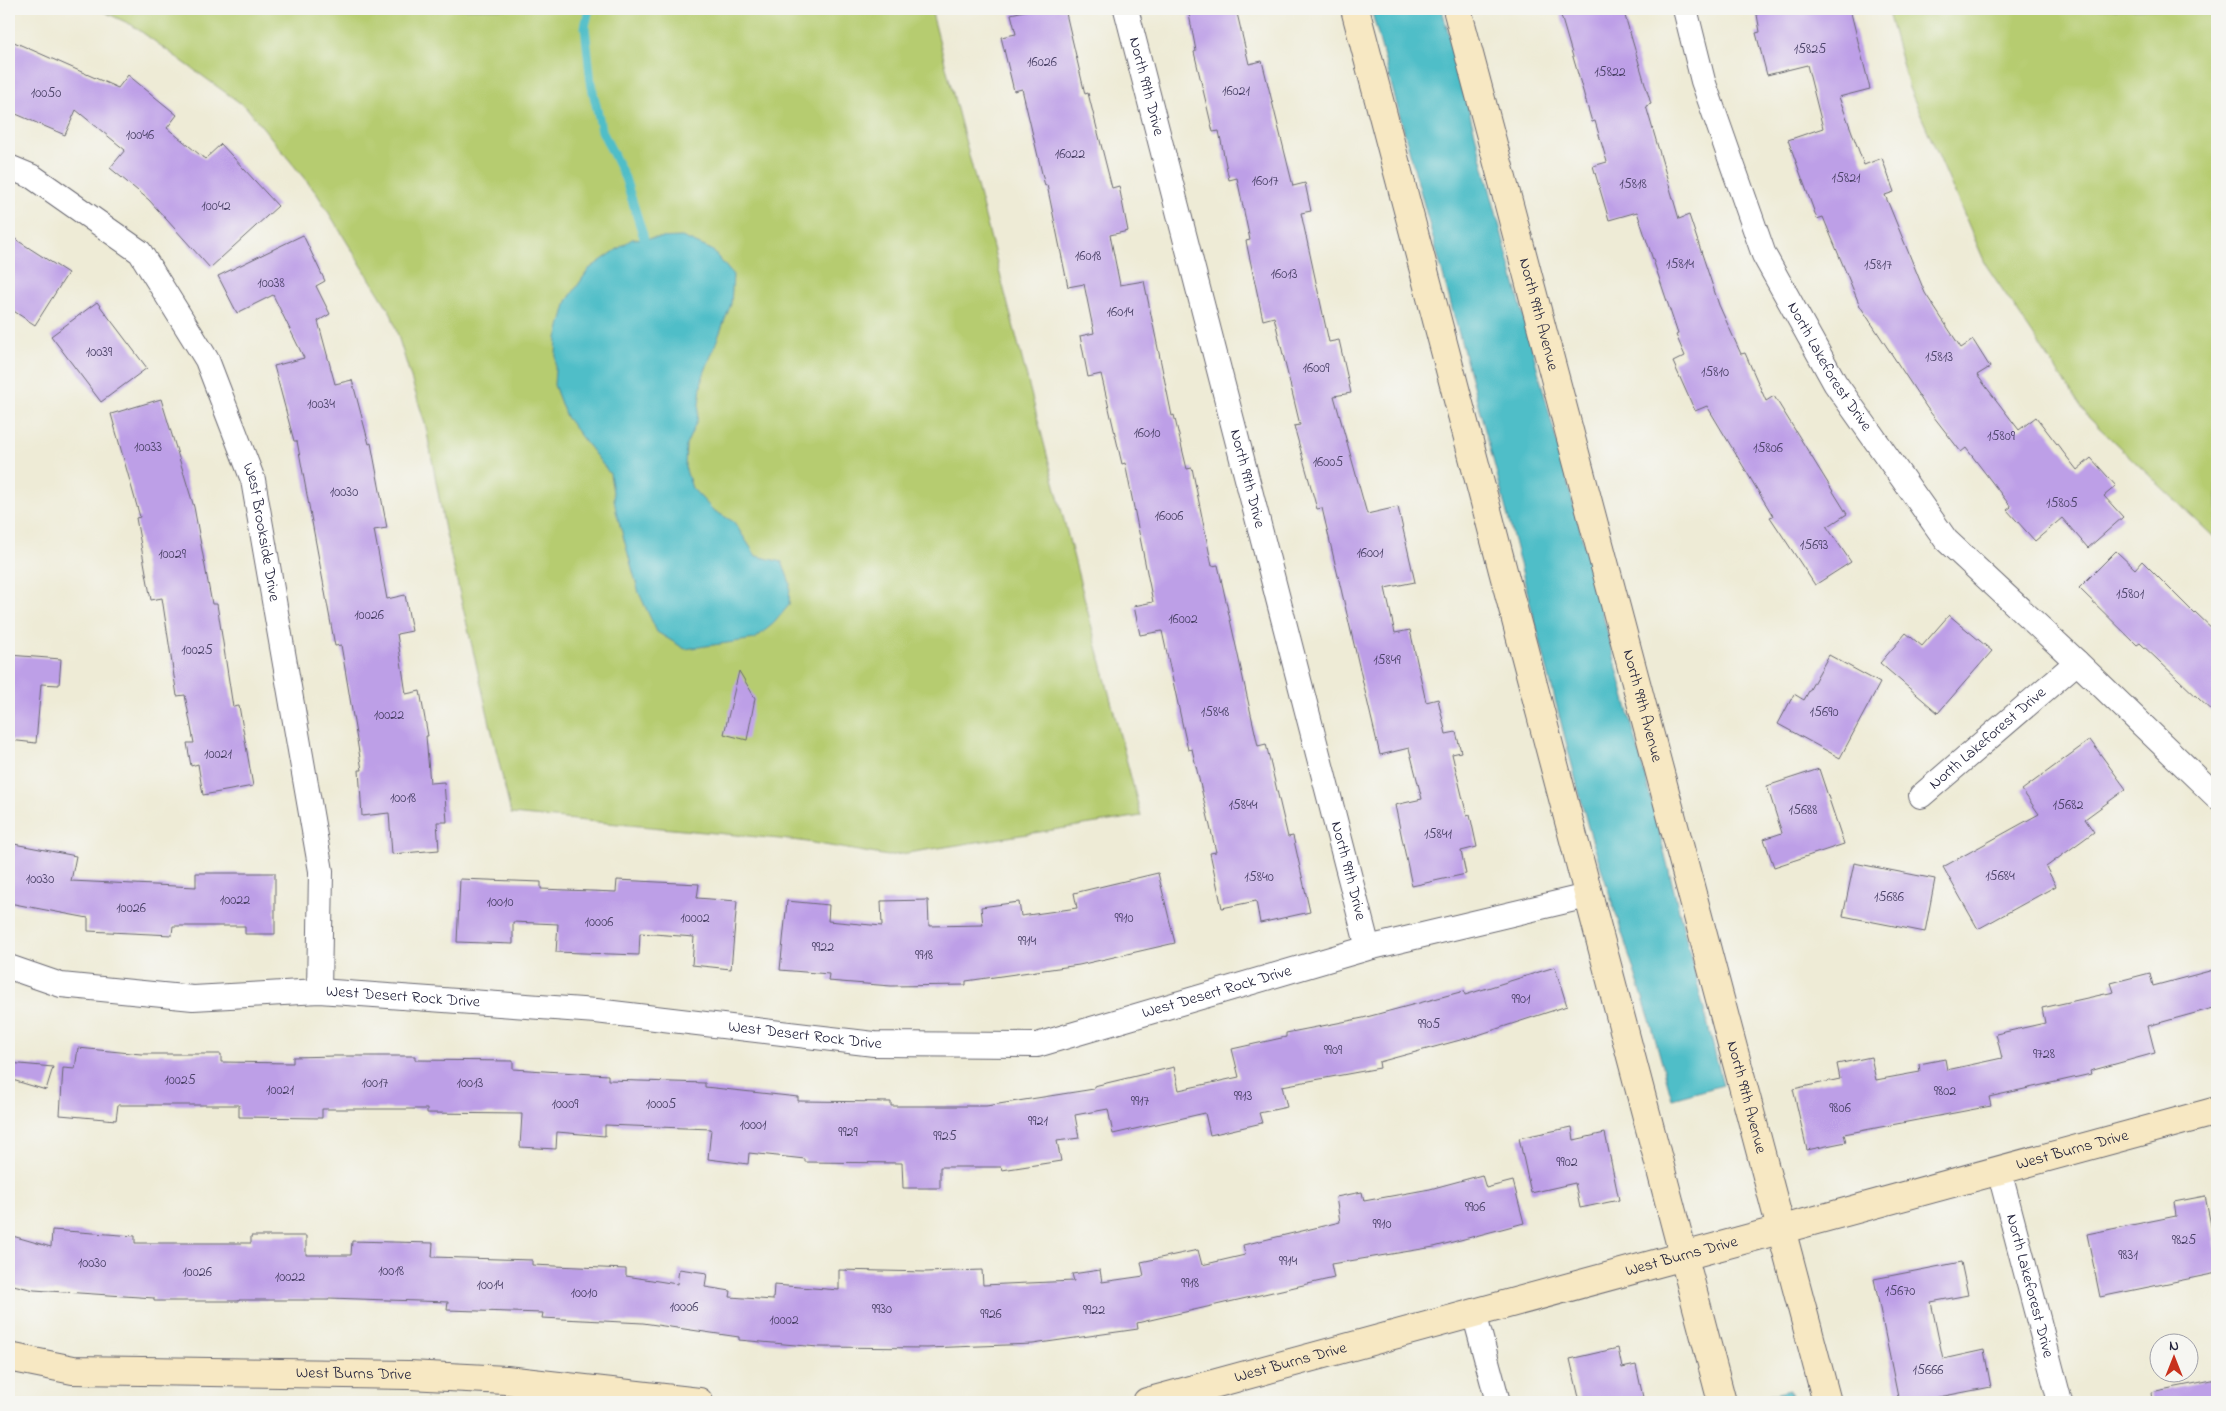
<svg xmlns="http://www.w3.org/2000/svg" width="2226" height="1411" viewBox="0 0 2226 1411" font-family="'Indie Flower',sans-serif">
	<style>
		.green { fill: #b6cc70; stroke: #6c7756 }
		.water { fill: #50bec8; stroke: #397082 }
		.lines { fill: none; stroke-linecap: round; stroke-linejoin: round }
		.stream { stroke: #50bec8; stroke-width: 9 }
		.building { fill: #bd9fe7 }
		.street-casing { stroke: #696871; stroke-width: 26 }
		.secondary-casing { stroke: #696871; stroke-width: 30 }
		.street { stroke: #fff; stroke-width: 24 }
		.secondary { stroke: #f7e8c3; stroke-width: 28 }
		.labels { text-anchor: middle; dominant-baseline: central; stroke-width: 4; stroke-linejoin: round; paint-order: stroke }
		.number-label { font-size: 14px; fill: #494166 }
		.street-label { font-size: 16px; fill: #22223b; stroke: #f6f6f2 }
	</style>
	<rect width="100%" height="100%" fill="#f6f6f2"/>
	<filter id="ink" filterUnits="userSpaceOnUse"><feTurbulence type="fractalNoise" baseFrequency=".02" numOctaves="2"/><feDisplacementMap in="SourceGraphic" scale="10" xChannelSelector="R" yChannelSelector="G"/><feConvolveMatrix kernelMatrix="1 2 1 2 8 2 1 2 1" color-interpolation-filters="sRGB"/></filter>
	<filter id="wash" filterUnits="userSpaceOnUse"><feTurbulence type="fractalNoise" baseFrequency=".0096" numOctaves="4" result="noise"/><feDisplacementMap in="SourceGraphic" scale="20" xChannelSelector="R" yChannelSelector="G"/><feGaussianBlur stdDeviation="1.12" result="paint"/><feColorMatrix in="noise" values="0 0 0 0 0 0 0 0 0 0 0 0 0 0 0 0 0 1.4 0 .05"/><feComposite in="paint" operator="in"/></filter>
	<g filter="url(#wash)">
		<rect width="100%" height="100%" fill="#eeebd6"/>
		<path class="green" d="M 98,9 L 931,9 L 1141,816 L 888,856 L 801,841 L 511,814 L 445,530 L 426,427 L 391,313 L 317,194 L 247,108 L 132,25 Z
			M 1887,9 L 2217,9 L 2217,540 L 2088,417 L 1986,265 L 1909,88 Z"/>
		<path class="water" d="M 1371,9 L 1442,9 L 1636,740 L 1723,1085 L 1672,1099 L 1650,1020 L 1588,827 L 1495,467 Z
			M 682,237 L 712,250 L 733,275 L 731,304 L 702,379 L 697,421 L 686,445 L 685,467 L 692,488 L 713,510 L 734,522 L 756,556 L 782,562 L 790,583 L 789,605 L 774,623 L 755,639 L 685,649 L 657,632 L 639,593 L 616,511 L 610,474 L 566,417 L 554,385 L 557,338 L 567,301 L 589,269 L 632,239 Z
			M 1790,1390 L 1793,1402 L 1742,1402 Z"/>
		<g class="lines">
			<path class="stream" d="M 589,9 L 585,27 L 591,83 L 602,131 L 625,178 L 644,238"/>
		</g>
		<g id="blocks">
			<path class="building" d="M 1033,9 L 1065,9 L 1085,94 L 1088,93 L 1112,188 L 1119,186 L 1128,231 L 1110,235 L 1120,285 L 1144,281 L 1172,416 L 1174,415 L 1187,469 L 1192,468 L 1212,566 L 1218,565 L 1258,746 L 1266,744 L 1288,837 L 1293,836 L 1310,912 L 1260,923 L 1256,901 L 1222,908 L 1210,853 L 1216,852 L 1192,749 L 1188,750 L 1162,631 L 1140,635 L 1134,606 L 1153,602 L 1125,463 L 1122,464 L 1101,374 L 1088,377 L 1080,336 L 1094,333 L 1084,284 L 1068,287 L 1047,185 L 1045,186 L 1022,89 L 1014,91 L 1001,37 L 1016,34 L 1011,14 Z
				M 1188,9 L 1236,9 L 1249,64 L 1262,61 L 1293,186 L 1305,183 L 1311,211 L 1301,213 L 1329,342 L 1339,340 L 1351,393 L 1334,396 L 1367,514 L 1398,507 L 1415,582 L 1385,588 L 1395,633 L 1410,630 L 1426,702 L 1438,699 L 1446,734 L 1456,732 L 1461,752 L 1452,754 L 1467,816 L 1470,815 L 1477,847 L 1461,851 L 1466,874 L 1412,886 L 1395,805 L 1422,799 L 1409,748 L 1380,755 L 1322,508 L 1317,509 L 1294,426 L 1300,425 L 1274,317 L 1263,320 L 1246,241 L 1250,240 L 1237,178 L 1229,180 L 1219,131 L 1213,132 L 1194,52 L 1196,51 Z
				M 1559,9 L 1623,9 L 1651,104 L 1646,106 L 1679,219 L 1689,215 L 1719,305 L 1741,354 L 1745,353 L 1766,401 L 1774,396 L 1847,514 L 1827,527 L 1851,562 L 1815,585 L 1770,517 L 1773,516 L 1707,406 L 1695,411 L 1673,362 L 1685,356 L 1676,335 L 1678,334 L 1637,212 L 1609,220 L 1593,166 L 1607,162 L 1595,121 L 1592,122 Z
				M 1756,9 L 1850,9 L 1870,89 L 1839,97 L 1864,165 L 1882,158 L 1894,192 L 1885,195 L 1925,293 L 1961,348 L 1973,340 L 1990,367 L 1977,375 L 2019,430 L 2036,417 L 2077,470 L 2091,458 L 2116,486 L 2104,496 L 2123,517 L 2088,548 L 2062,518 L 2035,541 L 2007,510 L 2011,507 L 1966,448 L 1961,452 L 1927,408 L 1860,306 L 1823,217 L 1817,219 L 1788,140 L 1823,128 L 1807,65 L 1767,75 L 1756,33 L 1760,32 Z
				M 14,42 L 118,88 L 128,75 L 177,115 L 167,128 L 205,159 L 221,144 L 278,206 L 210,268 L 149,200 L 110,168 L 125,150 L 76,110 L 65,135 L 9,111 L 9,54 Z
				M 9,235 L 68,273 L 35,325 L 9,308 Z
				M 303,235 L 325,281 L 316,286 L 330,314 L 318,321 L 335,384 L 352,380 L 369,444 L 371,443 L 387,528 L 374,530 L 387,599 L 405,595 L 412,631 L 397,634 L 406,694 L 420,691 L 428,736 L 426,736 L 430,783 L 444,782 L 447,822 L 437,822 L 439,850 L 392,854 L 389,813 L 362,816 L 359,770 L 362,770 L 341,645 L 335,646 L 297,441 L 294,441 L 274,366 L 304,358 L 273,295 L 237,313 L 218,276 Z
				M 97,302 L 147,368 L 101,402 L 51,336 Z
				M 161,399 L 194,507 L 212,604 L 217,604 L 233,707 L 239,706 L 253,786 L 203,795 L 198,764 L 191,766 L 187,743 L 194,743 L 185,695 L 177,696 L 162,598 L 151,600 L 136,518 L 140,517 L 111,414 Z
				M 2116,551 L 2135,569 L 2142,561 L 2194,613 L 2195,612 L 2217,633 L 2217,716 L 2140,643 L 2137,645 L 2079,588 Z
				M 1949,615 L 1992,651 L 1938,713 L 1880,663 L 1906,633 L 1922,646 Z
				M 9,655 L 61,659 L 59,685 L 41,684 L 36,743 L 9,740 Z
				M 1829,655 L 1880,683 L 1840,758 L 1778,724 L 1794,694 L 1804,700 Z
				M 739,671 L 755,698 L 747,740 L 724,734 Z
				M 2090,740 L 2126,789 L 2085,819 L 2094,832 L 2046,867 L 2056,886 L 1978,929 L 1943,867 L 2039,814 L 2022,790 Z
				M 1819,769 L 1844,844 L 1774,867 L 1764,839 L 1782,833 L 1767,786 Z
				M 9,843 L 76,856 L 71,881 L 196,887 L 196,873 L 275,873 L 275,934 L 245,934 L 245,926 L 173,926 L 172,935 L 88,931 L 88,918 L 9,903 Z
				M 1854,863 L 1935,879 L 1925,932 L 1843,916 Z
				M 1158,873 L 1175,943 L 1079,965 L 966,981 L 966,985 L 891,986 L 828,981 L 829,974 L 780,970 L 787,901 L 829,905 L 828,921 L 882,926 L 881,901 L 928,900 L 929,926 L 983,925 L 981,907 L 1019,902 L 1021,916 L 1077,908 L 1074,893 Z
				M 460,879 L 541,882 L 541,889 L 616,892 L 617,880 L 699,884 L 697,898 L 737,901 L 731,969 L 692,965 L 694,937 L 640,933 L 639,955 L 556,952 L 558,924 L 513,922 L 513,944 L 457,942 Z
				M 1555,967 L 1567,1006 L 1475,1036 L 1379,1062 L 1380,1068 L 1282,1086 L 1287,1107 L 1259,1113 L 1262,1123 L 1210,1135 L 1205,1113 L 1113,1134 L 1108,1109 L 1075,1115 L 1079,1138 L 1057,1141 L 1061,1161 L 1002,1170 L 1001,1167 L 940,1167 L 940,1188 L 903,1188 L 902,1163 L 805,1162 L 805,1159 L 749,1153 L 748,1164 L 708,1159 L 711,1129 L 605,1125 L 605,1136 L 557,1132 L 556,1149 L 520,1147 L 522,1114 L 427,1113 L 427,1109 L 322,1109 L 322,1118 L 239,1117 L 239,1105 L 118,1105 L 116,1120 L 60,1115 L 63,1068 L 75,1069 L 78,1048 L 141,1054 L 221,1054 L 221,1062 L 293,1063 L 293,1057 L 334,1056 L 415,1056 L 415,1060 L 513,1061 L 513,1069 L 608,1075 L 608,1080 L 705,1083 L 705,1087 L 798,1097 L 798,1101 L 891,1102 L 891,1106 L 986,1106 L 1094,1089 L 1094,1086 L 1174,1067 L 1179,1090 L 1239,1077 L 1232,1049 L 1286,1037 L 1286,1033 L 1363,1018 L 1464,991 L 1465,995 Z
				M 2217,969 L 2217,1007 L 2148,1026 L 2155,1053 L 2090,1071 L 2091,1074 L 1989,1097 L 1991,1106 L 1844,1134 L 1846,1142 L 1807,1150 L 1793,1089 L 1840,1079 L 1837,1064 L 1871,1057 L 1876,1080 L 1920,1072 L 1919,1064 L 1945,1059 L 1947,1070 L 2002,1058 L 1996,1034 L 2045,1023 L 2042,1008 L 2114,992 L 2111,983 L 2150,973 L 2153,986 Z
				M 9,1063 L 53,1067 L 46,1090 L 9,1079 Z
				M 1572,1127 L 1574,1140 L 1605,1133 L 1619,1200 L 1580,1208 L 1575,1183 L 1531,1193 L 1519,1138 Z
				M 1482,1175 L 1486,1188 L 1513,1181 L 1524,1223 L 1434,1247 L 1331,1264 L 1334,1278 L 1137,1323 L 1138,1329 L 1033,1344 L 927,1348 L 818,1347 L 739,1340 L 739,1337 L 643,1323 L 542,1318 L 543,1313 L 447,1310 L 448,1302 L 329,1298 L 329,1300 L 239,1300 L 239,1301 L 154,1301 L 154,1298 L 34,1290 L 9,1284 L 9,1235 L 51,1247 L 52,1230 L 135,1236 L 135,1243 L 251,1243 L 251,1236 L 306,1236 L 306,1255 L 351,1255 L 352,1241 L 433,1243 L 432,1257 L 532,1260 L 532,1265 L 626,1269 L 626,1276 L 677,1284 L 679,1269 L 707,1273 L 705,1287 L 731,1291 L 730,1297 L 773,1300 L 774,1285 L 839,1290 L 839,1270 L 926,1272 L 982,1270 L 983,1285 L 1074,1281 L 1072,1274 L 1100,1270 L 1102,1282 L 1144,1276 L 1141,1262 L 1198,1250 L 1202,1265 L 1245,1255 L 1243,1245 L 1340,1222 L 1336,1197 L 1362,1192 L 1364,1201 L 1430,1189 Z
				M 2205,1196 L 2217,1254 L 2217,1273 L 2100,1297 L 2087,1234 L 2176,1216 L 2174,1202 Z
				M 1961,1262 L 1968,1295 L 1931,1302 L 1943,1359 L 1984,1350 L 1991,1387 L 1913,1402 L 1899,1402 L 1874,1279 Z
				M 1618,1348 L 1622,1368 L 1636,1365 L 1644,1402 L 1580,1402 L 1570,1359 Z
				M 2217,1379 L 2217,1402 L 2152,1402 L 2151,1392 Z"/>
		</g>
	</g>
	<g filter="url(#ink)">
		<use href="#blocks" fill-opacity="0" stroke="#696871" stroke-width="1"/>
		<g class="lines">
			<g class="street-casing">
				<g id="street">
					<path id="s1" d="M 1126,9 L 1368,948"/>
					<path id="s2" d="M 1685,9 L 1703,81 L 1764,255 L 1835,383 L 1946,540 L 2077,662 L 2217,797"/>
					<path id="s3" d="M 9,167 L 33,177 L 140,252 L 207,360 L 253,480 L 321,871 L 319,991"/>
					<path id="s4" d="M 1921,796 L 2077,662"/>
					<path id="s5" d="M 9,967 L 61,985 L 193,998 L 319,991 L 596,1011 L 874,1044 L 1037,1045 L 1368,948 L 1587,896"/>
					<path id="s6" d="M 1999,1170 L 2060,1402"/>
					<path d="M 1474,1313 L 1498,1402"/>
				</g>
			</g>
			<g class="secondary-casing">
				<g id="secondary">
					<path d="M 1355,9 L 1722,1402"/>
					<path id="s7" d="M 1457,9 L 1827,1402"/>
					<path id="s8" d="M 9,1357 L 73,1370 L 409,1375 L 506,1380 L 699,1402"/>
					<path id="s9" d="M 1147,1402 L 2217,1111"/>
				</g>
			</g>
			<use href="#street" class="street"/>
			<use href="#secondary" class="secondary"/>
		</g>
	</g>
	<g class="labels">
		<g class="number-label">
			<text x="1810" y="49">15825</text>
			<text x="1042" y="62">16026</text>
			<text x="1610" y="72">15822</text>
			<text x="1236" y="91">16021</text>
			<text x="46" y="93">10050</text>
			<text x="140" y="135">10046</text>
			<text x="1070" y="154">16022</text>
			<text x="1846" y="178">15821</text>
			<text x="1265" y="181">16017</text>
			<text x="1633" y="184">15818</text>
			<text x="216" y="206">10042</text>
			<text x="1088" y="256">16018</text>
			<text x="1680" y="264">15814</text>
			<text x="1878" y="265">15817</text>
			<text x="1284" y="274">16013</text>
			<text x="271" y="283">10038</text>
			<text x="1120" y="312">16014</text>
			<text x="99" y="352">10039</text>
			<text x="1939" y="357">15813</text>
			<text x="1316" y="368">16009</text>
			<text x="1715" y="372">15810</text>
			<text x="321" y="404">10034</text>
			<text x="1147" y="433">16010</text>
			<text x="2001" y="436">15809</text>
			<text x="148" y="447">10033</text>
			<text x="1768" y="448">15806</text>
			<text x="1328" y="462">16005</text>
			<text x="344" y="492">10030</text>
			<text x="2062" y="503">15805</text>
			<text x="1169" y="516">16006</text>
			<text x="1814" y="545">15693</text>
			<text x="1370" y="553">16001</text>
			<text x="172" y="554">10029</text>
			<text x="2130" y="594">15801</text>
			<text x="369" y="615">10026</text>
			<text x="1183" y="619">16002</text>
			<text x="197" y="650">10025</text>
			<text x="1387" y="660">15849</text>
			<text x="1215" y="712">15848</text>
			<text x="1824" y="712">15690</text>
			<text x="389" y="715">10022</text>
			<text x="218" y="754">10021</text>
			<text x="403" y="798">10018</text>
			<text x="1243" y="805">15844</text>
			<text x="2068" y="805">15682</text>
			<text x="1803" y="810">15688</text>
			<text x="1438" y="834">15841</text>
			<text x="2000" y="876">15684</text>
			<text x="1259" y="877">15840</text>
			<text x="40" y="879">10030</text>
			<text x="1889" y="897">15686</text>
			<text x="235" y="900">10022</text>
			<text x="500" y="902">10010</text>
			<text x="131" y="908">10026</text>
			<text x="695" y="918">10002</text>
			<text x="1124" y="918">9910</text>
			<text x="599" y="922">10006</text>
			<text x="1027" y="941">9914</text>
			<text x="823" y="947">9922</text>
			<text x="924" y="955">9918</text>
			<text x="1521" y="999">9901</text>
			<text x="1429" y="1024">9905</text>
			<text x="1333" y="1050">9909</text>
			<text x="2044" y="1054">9728</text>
			<text x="180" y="1080">10025</text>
			<text x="375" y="1083">10017</text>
			<text x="470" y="1083">10013</text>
			<text x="280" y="1090">10021</text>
			<text x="1945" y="1091">9802</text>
			<text x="1243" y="1096">9913</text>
			<text x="1140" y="1101">9917</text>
			<text x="565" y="1104">10009</text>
			<text x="661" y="1104">10005</text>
			<text x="1840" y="1108">9806</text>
			<text x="1038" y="1121">9921</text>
			<text x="753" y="1125">10001</text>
			<text x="848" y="1132">9929</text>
			<text x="945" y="1136">9925</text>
			<text x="1567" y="1162">9902</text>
			<text x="1475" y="1207">9906</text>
			<text x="1382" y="1224">9910</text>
			<text x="2184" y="1240">9825</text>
			<text x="2128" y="1255">9831</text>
			<text x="1288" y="1261">9914</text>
			<text x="92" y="1263">10030</text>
			<text x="391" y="1271">10018</text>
			<text x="197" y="1272">10026</text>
			<text x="290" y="1277">10022</text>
			<text x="1190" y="1283">9918</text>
			<text x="490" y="1285">10014</text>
			<text x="1900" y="1291">15670</text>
			<text x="584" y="1293">10010</text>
			<text x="684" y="1307">10006</text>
			<text x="882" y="1309">9930</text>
			<text x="1094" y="1310">9922</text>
			<text x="991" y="1314">9926</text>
			<text x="784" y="1320">10002</text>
			<text x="1928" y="1370">15666</text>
		</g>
		<g class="street-label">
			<text stroke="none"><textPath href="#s1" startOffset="80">North 99th Drive</textPath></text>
			<text stroke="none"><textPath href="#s7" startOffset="316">North 99th Avenue</textPath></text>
			<text stroke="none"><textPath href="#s2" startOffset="388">North Lakeforest Drive</textPath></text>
			<text stroke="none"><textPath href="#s1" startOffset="485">North 99th Drive</textPath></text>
			<text stroke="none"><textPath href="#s3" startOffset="465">West Brookside Drive</textPath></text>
			<text stroke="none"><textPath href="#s7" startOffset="721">North 99th Avenue</textPath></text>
			<text stroke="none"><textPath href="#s4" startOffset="88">North Lakeforest Drive</textPath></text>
			<text stroke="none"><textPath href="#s1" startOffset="890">North 99th Drive</textPath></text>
			<text stroke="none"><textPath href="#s5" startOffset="1222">West Desert Rock Drive</textPath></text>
			<text stroke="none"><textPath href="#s5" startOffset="398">West Desert Rock Drive</textPath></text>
			<text stroke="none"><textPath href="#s5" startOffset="802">West Desert Rock Drive</textPath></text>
			<text stroke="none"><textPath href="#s7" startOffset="1126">North 99th Avenue</textPath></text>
			<text stroke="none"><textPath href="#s9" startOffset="959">West Burns Drive</textPath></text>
			<text stroke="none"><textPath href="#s9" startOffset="554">West Burns Drive</textPath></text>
			<text stroke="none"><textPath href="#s6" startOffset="120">North Lakeforest Drive</textPath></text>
			<text stroke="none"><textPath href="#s9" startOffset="149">West Burns Drive</textPath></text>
			<text stroke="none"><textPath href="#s8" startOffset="346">West Burns Drive</textPath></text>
		</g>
	</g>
	<rect width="2226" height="1411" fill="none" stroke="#f6f6f2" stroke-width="30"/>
	<g transform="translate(2174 1358)"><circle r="24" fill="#f6f6f2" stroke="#a1a1a9"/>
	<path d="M0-4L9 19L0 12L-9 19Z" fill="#c8321e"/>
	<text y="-8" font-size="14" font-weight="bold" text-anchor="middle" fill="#22223b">N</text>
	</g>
</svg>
